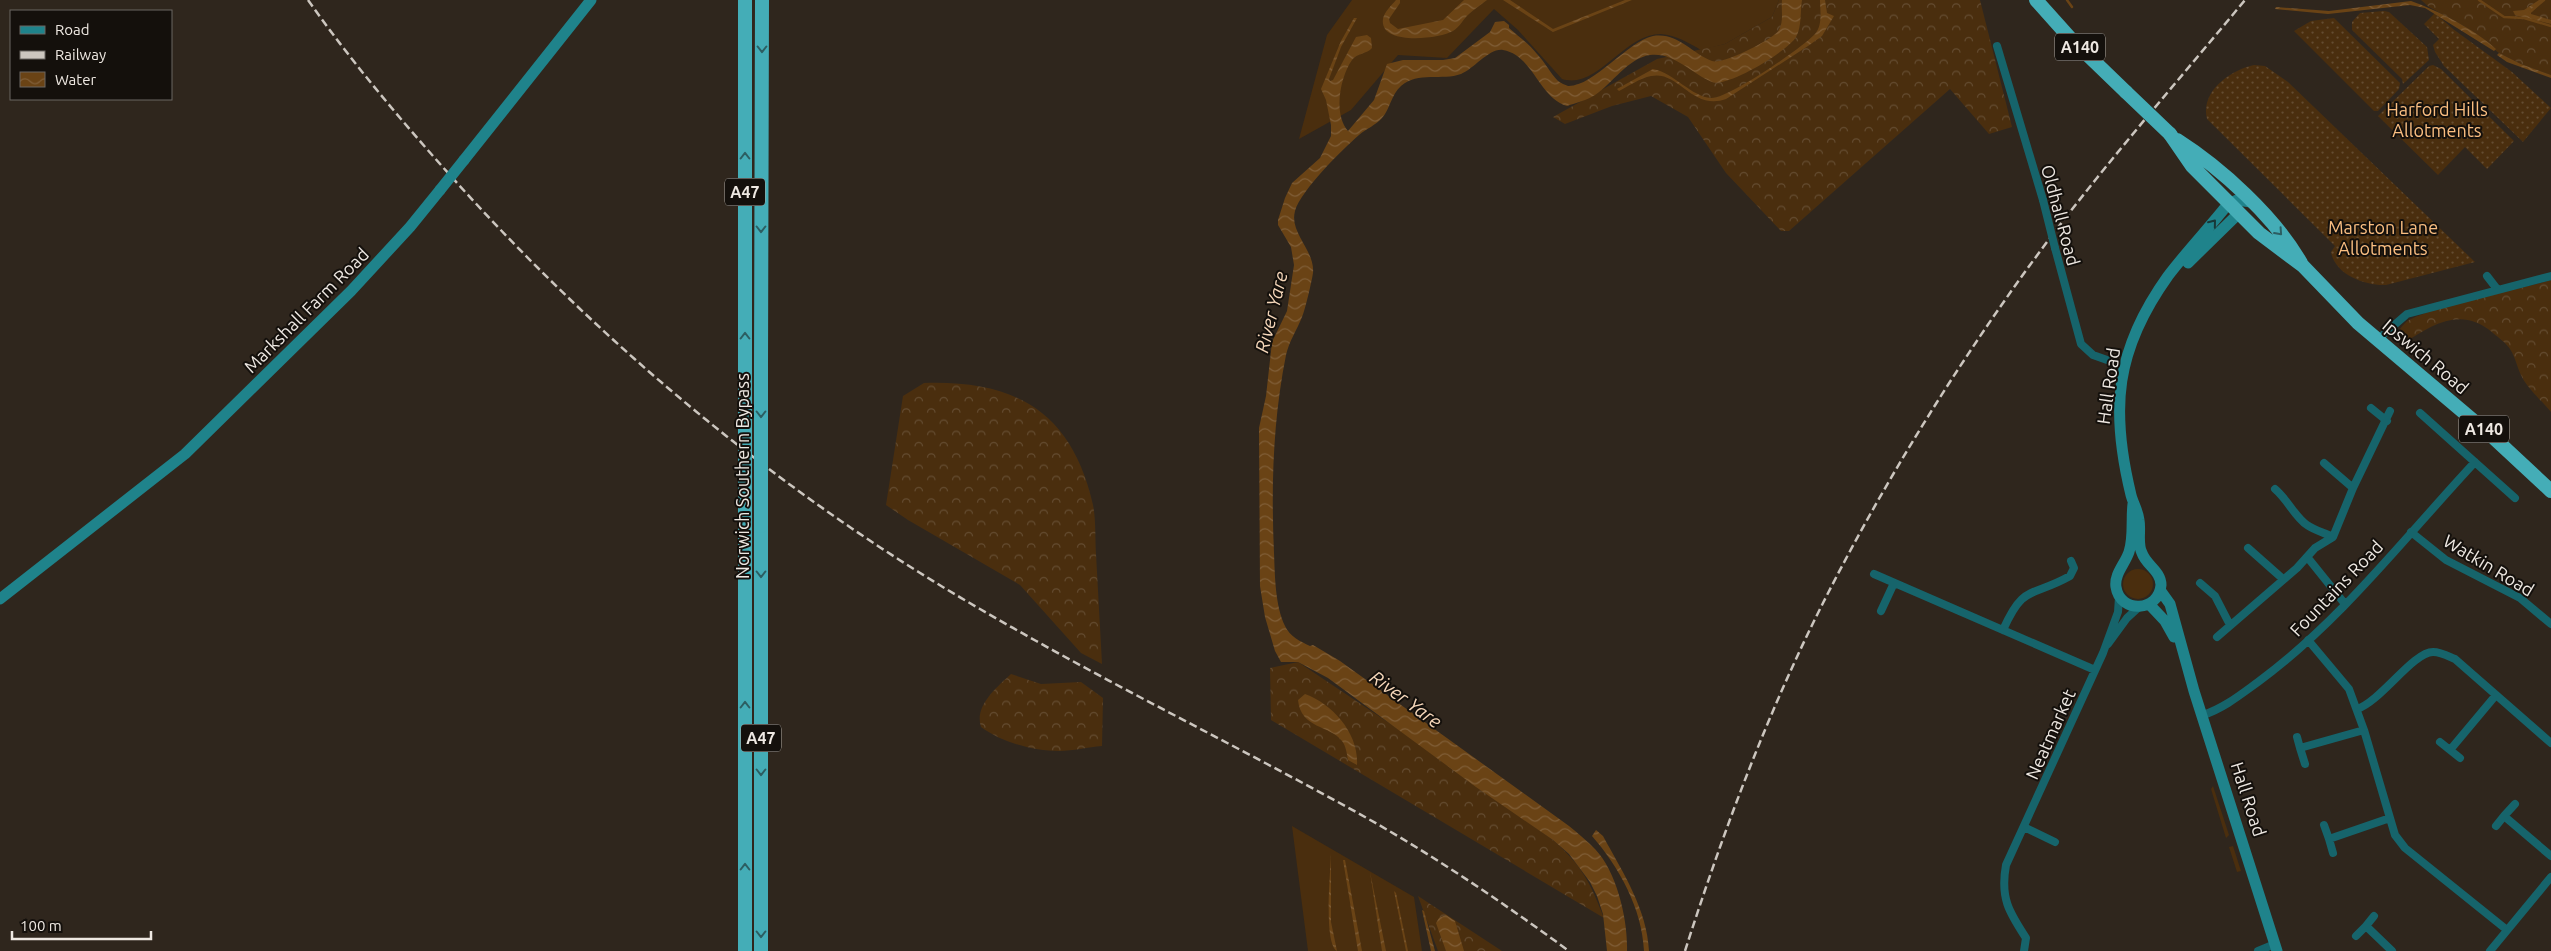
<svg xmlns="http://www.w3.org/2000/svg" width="2551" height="951" viewBox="0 0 2551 951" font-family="Ubuntu,sans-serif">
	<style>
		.grass { fill: #4a2e0e }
		.forest { fill: url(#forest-crowns) }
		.garden { fill: url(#garden-dots) }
		.water { fill: url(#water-waves) }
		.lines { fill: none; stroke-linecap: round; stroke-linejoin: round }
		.stream { stroke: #6a4315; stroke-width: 2.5 }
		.street { stroke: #16646b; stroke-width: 8 }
		.secondary { stroke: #1f838b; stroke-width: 11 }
		.highway { stroke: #44adb7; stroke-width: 14 }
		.rail { stroke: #ccc6bf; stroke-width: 2.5; stroke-dasharray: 8 4; stroke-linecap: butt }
		.street-bridge { stroke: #16646b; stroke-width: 8 }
		.secondary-bridge { stroke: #1f838b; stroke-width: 11 }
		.highway-bridge { stroke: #44adb7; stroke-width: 14 }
		.oneway { stroke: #2c5e62 }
		.oneway2 { stroke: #183838 }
		.labels { text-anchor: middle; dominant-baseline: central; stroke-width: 4; stroke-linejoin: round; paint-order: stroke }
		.shield { fill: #14100c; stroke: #ada7a2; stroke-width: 1 }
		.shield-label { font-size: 16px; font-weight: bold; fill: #eee8e2 }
		.park-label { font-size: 18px; fill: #fabe81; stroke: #14100c }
		.street-label { font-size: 18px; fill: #eee8e2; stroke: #14100c }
		.water-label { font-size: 19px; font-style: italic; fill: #f6d7ba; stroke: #14100c }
	</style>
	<defs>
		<pattern id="forest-crowns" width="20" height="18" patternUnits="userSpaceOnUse" patternTransform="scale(1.25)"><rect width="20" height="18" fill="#4a2e0e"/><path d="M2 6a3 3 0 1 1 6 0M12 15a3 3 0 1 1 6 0" fill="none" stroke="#644c31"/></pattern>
		<pattern id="garden-dots" width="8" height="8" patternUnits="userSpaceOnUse" patternTransform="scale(1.25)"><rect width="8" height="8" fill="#4a2e0e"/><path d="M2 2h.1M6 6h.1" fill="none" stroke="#644c31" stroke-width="1.8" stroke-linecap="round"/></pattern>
		<pattern id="water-waves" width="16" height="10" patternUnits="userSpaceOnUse" patternTransform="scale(1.25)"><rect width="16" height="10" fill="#6a4315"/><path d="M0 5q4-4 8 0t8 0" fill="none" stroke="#805e37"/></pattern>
	</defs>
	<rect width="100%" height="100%" fill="#2f261d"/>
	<path class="grass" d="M 1352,0 L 1779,0 L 1772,17 L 1725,44 L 1701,50 C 1689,43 1676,35 1661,34 C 1623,34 1598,90 1562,79 L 1518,30 L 1494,9 L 1447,58 L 1398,55 L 1351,110 L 1299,139 L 1327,35 Z
		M2123 584a15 15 0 1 1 30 0a15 15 0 1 1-30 0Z
		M 2213,786 L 2229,835 L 2226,838 L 2211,789 Z
		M 1292,826 L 1414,897 L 1422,951 L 1308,951 Z
		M 2233,846 L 2241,871 L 2237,872 L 2229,847 Z"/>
	<path class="forest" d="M 1779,0 L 1980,0 L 2012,127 L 1989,134 L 1950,89 L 1789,231 L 1781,231 L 1726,173 L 1688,117 L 1651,96 L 1612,106 L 1565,124 L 1553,117 L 1657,59 L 1725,44 L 1772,17 Z
		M 2421,0 L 2551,0 L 2551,75 L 2521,64 L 2499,53 L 2464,26 L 2429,7 Z
		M 2551,280 L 2551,412 C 2542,401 2528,389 2522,377 C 2517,368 2516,358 2510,349 C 2506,343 2499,338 2493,333 C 2462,306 2433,324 2404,343 L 2396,341 L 2396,334 C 2400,329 2404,323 2409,320 C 2452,300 2505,294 2551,280 Z
		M 924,383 C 1016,380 1072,412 1093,505 C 1096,520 1095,538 1096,554 C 1098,591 1100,627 1102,664 L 1081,653 L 1020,585 L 908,520 L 886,505 L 903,396 Z
		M 1298,662 L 1407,735 L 1553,840 C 1582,866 1590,882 1604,918 L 1271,720 L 1270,668 Z
		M 1011,674 L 1041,684 L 1081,682 L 1103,698 L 1102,746 C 1088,747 1073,751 1059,751 C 1033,751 1001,742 981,727 C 974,706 997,687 1011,674 Z
		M 1418,896 L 1502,951 L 1438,951 Z"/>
	<path class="garden" d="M 2384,11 L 2389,12 L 2427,47 L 2429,60 L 2403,84 L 2402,79 L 2352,30 L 2352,22 L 2360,13 Z
		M 2435,13 L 2453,29 L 2512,72 L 2551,108 L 2523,142 L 2444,66 L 2435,52 L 2433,45 L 2439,39 L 2424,24 Z
		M 2334,18 L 2400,83 L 2399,89 L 2378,111 L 2374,111 L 2294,31 L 2311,21 Z
		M 2254,65 L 2265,66 L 2288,82 L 2475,262 L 2386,285 C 2366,286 2335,275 2331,252 L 2335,246 L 2207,119 C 2200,91 2231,70 2254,65 Z
		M 2433,65 L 2441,69 L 2514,141 L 2487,169 L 2465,147 L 2438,175 L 2378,116 L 2429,66 Z"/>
	<path class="water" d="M 1396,0 L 1400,0 L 1400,3 L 1389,19 L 1390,23 L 1398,29 L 1443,20 L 1464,0 L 1487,0 C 1481,5 1474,9 1469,14 C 1463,19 1460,27 1453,31 C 1439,39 1379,46 1383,19 C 1384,12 1392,5 1396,0 Z
		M 1503,0 L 1510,0 L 1553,29 L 1625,0 L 1632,0 L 1553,32 Z
		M 1782,0 L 1802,0 C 1800,11 1802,27 1796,37 C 1788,51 1727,88 1712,82 C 1691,73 1674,52 1650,55 C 1628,58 1612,84 1595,95 C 1587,100 1576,103 1567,106 C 1539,98 1533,55 1503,50 C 1489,48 1474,69 1461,74 C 1442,81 1418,71 1401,86 C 1391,95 1390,109 1382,118 C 1376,125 1366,129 1359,135 C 1342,150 1301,190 1295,211 C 1289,233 1315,250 1313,273 C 1312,280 1305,311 1302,317 C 1297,330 1289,341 1286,355 C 1273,420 1271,486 1274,553 C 1275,576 1275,605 1285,626 C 1290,637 1300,641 1310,646 L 1313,645 L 1340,661 L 1569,826 C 1578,833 1587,841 1595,849 C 1617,872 1628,920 1627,951 L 1607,951 L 1603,914 L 1597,896 L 1590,882 L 1569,854 L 1553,840 L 1476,787 L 1328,678 L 1298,662 L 1281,662 L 1275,651 L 1265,617 L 1260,586 L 1259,428 L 1266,396 L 1272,342 L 1287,311 L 1294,265 L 1291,247 L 1278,225 L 1278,220 L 1285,198 L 1292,183 L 1320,158 L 1331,136 L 1331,125 L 1326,100 L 1321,89 L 1341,41 L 1354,18 L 1357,18 L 1341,47 L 1329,79 L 1330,81 L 1333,80 L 1356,37 L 1367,35 L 1371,38 L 1372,48 C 1367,54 1357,53 1352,60 C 1340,77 1333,114 1348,131 L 1374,100 L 1387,64 L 1403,60 L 1443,60 L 1455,58 L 1490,32 L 1495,22 L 1504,21 L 1509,25 L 1509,28 C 1518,36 1529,44 1537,54 C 1545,62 1550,73 1558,81 C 1561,83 1565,85 1568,86 C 1593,87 1627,42 1653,36 C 1678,32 1691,53 1712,61 C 1723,65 1774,39 1779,30 C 1784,20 1781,11 1782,0 Z
		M 1820,0 L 1825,0 L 1827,13 L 1834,16 L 1822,36 L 1808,46 L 1726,99 C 1692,111 1679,70 1651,76 C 1640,78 1629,86 1619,91 L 1617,89 L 1653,69 C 1674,73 1692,97 1711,98 C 1728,99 1802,48 1815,34 C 1823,25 1820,10 1820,0 Z
		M 2539,0 L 2544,0 L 2531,10 L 2531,14 L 2551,20 L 2551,24 L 2515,15 L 2513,11 L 2524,10 Z
		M 2411,1 C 2439,11 2474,29 2496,49 L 2494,51 L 2425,8 L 2410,5 L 2328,14 L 2275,9 L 2276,7 L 2329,11 Z
		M 2499,53 L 2521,64 L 2551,75 L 2551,78 L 2507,62 L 2497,55 Z
		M 1305,694 C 1333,704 1359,734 1357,765 L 1348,760 C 1347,754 1346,746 1342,741 C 1330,725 1301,729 1298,700 Z
		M 1596,830 L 1603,836 C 1623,873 1647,909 1649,951 L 1644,951 C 1642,908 1619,867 1592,836 Z
		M 1331,852 L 1331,922 L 1337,951 C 1323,942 1331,870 1331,852 Z
		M 1343,860 L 1345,860 L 1362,951 L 1358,951 Z
		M 1370,872 L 1386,951 L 1382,951 Z
		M 1394,891 L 1396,893 L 1408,951 L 1406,951 Z
		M 1422,910 L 1424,911 L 1435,951 L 1431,951 Z
		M 1446,915 L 1455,921 L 1464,951 L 1446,951 L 1436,923 L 1439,918 Z"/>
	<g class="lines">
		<path class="stream" d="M 2067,0 L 2072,7
			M 2479,0 L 2504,17 L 2524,18 L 2551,26
			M 2530,12 L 2544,0"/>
		<path class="street" d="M 1997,46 L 2043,200
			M 2055,248 L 2081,344 L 2093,355 L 2124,366
			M 2487,276 L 2497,289
			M 2377,340 L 2407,314 L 2551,276
			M 2371,408 L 2387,421
			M 2420,413 L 2515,498
			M 2324,463 L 2353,488
			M 2275,489 C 2288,500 2295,517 2307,525 C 2314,530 2325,533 2333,537
			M 2411,532 L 2446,560 L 2520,598 L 2551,624
			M 2248,548 L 2283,579
			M 2308,558 L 2345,604
			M 1874,574 L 2095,670
			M 2200,583 L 2215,596 L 2230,625
			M 1881,611 L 1894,583
			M 2003,630 C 2024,583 2031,598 2070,576 L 2074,568 L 2071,561
			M 2217,637 L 2297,568 L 2315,548 L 2333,537 L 2353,488 L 2390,411
			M 2308,640 L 2349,689 L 2364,730 L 2395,835 L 2405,848 L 2507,930
			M 2108,644 L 2127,618 L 2139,607
			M 2357,709 C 2381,701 2413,652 2433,652 C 2441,652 2448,656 2455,659 L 2551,743
			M 2203,715 C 2224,708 2240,695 2258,682 C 2341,621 2405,537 2475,462
			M 2297,737 L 2300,748
			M 2440,742 L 2450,750
			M 2460,758 L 2450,750 L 2496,695
			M 2305,764 L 2300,748 L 2364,730
			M 2504,816 L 2515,804
			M 2324,825 L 2329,839
			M 2496,826 L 2504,816 L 2551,856
			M 2024,827 L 2055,842
			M 2333,853 L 2329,839 L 2390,818
			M 2366,926 L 2374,916
			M 2356,936 L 2366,926 L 2392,951
			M 2024,951 L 2026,938 C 2009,912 2000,898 2006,865 L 2103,653 L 2118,612 L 2119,597
			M 2258,951 L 2275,944
			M 2490,951 L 2551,877"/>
		<path class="secondary" d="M 464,160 L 591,0
			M 2188,263 L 2238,214
			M 2133,504 C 2131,519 2134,538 2129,552 C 2125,564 2114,574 2116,587 C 2120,614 2159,612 2161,585 C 2161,571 2146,565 2142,553 C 2137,544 2141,530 2139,520 C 2138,511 2133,503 2131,495 C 2110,409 2115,350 2168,276 C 2187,251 2209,228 2228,204 L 2237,200 L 2251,202
			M 2160,590 L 2170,604 L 2194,691 L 2277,951
			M 0,599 L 185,454 L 351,291 L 410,227 L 440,190
			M 2149,604 L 2165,621 L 2174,637"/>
		<path class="highway" d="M 2036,0 L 2070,38 L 2126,92
			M 2170,134 L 2192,166 L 2259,233 L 2303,266 L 2358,323 L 2494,438 L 2551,491
			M 2177,140 C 2221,168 2275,217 2301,263
			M 761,366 L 762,0
			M 745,385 L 745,0
			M 761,526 L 761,951
			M 745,548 L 745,951"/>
		<path class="rail" d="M 308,0 C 351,61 399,118 449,174 C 602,345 781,494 980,609 C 1100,679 1225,740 1347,807 C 1424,849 1498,899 1569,951
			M 1685,951 C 1723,832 1767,714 1823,603 C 1882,486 1953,371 2030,265 C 2097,173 2173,87 2245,0"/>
		<path class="street-bridge" d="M 2043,200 L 2055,248"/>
		<path class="secondary-bridge" d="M 440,190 L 464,160"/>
		<path class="highway-bridge" d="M 2126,92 L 2170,134
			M 761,366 L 761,526
			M 745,548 L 745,385"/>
	</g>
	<defs><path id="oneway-chevron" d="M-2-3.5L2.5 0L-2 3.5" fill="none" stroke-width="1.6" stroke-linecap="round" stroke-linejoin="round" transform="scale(1.25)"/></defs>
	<g class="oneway">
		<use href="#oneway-chevron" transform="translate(762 49) rotate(90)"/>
		<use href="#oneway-chevron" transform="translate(745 156) rotate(-90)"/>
		<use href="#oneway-chevron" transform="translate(761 229) rotate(90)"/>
		<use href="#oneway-chevron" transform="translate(2279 232) rotate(48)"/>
		<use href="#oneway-chevron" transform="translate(745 336) rotate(-90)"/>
		<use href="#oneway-chevron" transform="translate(761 414) rotate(90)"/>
		<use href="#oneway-chevron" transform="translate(761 574) rotate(90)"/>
		<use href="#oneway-chevron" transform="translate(745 705) rotate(-90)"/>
		<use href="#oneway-chevron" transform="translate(761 772) rotate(90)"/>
		<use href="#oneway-chevron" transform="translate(745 867) rotate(-90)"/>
		<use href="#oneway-chevron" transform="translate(761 934) rotate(90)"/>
	</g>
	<use class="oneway2" href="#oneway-chevron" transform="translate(2213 223) rotate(-51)"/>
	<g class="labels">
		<g class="shield">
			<rect x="2055" y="33.5" width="50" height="27" rx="4"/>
			<rect x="725" y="178.5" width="40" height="27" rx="4"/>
			<rect x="2459" y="415.5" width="50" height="27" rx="4"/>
			<rect x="741" y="724.5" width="40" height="27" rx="4"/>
		</g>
		<g class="shield-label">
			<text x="2080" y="47">A140</text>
			<text x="745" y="192">A47</text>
			<text x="2484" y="429">A140</text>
			<text x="761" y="738">A47</text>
		</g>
		<g class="park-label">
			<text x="2437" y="109">Harford Hills<tspan x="2437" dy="21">Allotments</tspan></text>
			<text x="2383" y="227">Marston Lane<tspan x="2383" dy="21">Allotments</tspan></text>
		</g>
		<g class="street-label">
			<text transform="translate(2061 215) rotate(75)">Oldhall Road</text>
			<text transform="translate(306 310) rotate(-45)">Markshall Farm Road</text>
			<text transform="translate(2426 356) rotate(40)">Ipswich Road</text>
			<text transform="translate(2108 386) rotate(-82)">Hall Road</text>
			<text transform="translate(742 476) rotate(-90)">Norwich Southern Bypass</text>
			<text transform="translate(2489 565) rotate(31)">Watkin Road</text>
			<text transform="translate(2336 588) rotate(-46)">Fountains Road</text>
			<text transform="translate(2050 734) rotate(-66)">Neatmarket</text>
			<text transform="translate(2249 799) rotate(72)">Hall Road</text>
		</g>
		<g class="water-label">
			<text transform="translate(1271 312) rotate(-76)">River Yare</text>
			<text transform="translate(1406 699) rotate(36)">River Yare</text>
		</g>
	</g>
	<rect x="10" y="10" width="162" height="90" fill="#14100c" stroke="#6b6662"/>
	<rect x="20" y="26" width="25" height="8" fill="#1f838b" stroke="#6b6662"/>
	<text x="55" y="35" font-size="15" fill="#eee8e2">Road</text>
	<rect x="20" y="51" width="25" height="8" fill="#ccc6bf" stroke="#6b6662"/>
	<text x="55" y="60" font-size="15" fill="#eee8e2">Railway</text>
	<rect x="20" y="72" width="25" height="15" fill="url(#water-waves)" stroke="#6b6662"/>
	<text x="55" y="85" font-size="15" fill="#eee8e2">Water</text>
	<path d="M12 931v8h139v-8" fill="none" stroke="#eee8e2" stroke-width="2.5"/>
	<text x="20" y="931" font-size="15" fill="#eee8e2" stroke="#14100c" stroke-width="4" paint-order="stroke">100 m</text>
</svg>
